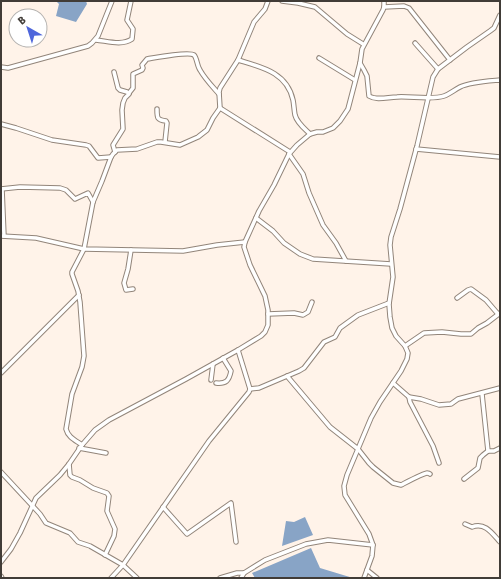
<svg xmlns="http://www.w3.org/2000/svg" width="501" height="579" viewBox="0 0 501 579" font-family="'Fira Sans Condensed',sans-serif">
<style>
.water{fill:#88a4c6}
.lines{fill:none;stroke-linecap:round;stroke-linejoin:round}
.street-casing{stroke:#92857a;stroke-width:5.5}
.street{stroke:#fff;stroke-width:3.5}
</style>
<rect width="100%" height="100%" fill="#fff3e9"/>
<g class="water">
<path d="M56,1H86L87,4L76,22L56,16L59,4Z"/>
<path d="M305,517L313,535L282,546L286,521L294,522Z"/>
<path d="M311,548L320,568L353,578H255L252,573Z"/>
</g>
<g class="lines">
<defs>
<g id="street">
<path d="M282,1L298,3L315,7L347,34L363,44"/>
<path d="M384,7L404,6L409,8L450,60"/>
<path d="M96,40C107,41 122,46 132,39L133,29L127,20L131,1"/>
<path d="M415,43L438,69"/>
<path d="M319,58L355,80"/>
<path d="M238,60C261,67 287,72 293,100C294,105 294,110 295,115C297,123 305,129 310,134"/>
<path d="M360,63L364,70L367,76L369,96C377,101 388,97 397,97C409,96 433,100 444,96C450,94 454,90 460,87C470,82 489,81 500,80"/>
<path d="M1,67L8,68L88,46L92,43L98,36L112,1"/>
<path d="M114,72L118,88L120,90L127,92L129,94L125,98L123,103L122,110L123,129L113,145L115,152"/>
<path d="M129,93L133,88V74L142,70L143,68L142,65L147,59C154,58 189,51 194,55C197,58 197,66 200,70C205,79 212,86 219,94"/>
<path d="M220,108L290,152"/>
<path d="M157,109C157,118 157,120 166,121L167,123L165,142"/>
<path d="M1,124L16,128L52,140L86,145L89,146L98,158L111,157"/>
<path d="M416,149L500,157"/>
<path d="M289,154L303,174L309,193L323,225L336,243L346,261"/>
<path d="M1,189L20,187L60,188L66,190L75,199L88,193L93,202"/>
<path d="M2,189L4,236"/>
<path d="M256,218L273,231L284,243L300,254L313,259L391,264"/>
<path d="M1,236L36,238L84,249L183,251L217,245L245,242"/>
<path d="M131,250L128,269L124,283L126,290L133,289"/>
<path d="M457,298L468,290L471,289L486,300L498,314"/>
<path d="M268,314L294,313L303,315L308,312L312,302"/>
<path d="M405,346L424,333L442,332L461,334H471L478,328L487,323L500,313"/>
<path d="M1,373L79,295"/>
<path d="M287,376L330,427L358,449L369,463L373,467L393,483L401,485C405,483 424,473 427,473C428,473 429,473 430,474"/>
<path d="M211,380L213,364"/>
<path d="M216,383C226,384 229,381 231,371L223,358"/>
<path d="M393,383L409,397L421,399L439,405L451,404L458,399L500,388"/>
<path d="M250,389L259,388L299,371L304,368L324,342L335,337L340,328L358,315L389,303"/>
<path d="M482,394L488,451"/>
<path d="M409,397L410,402L433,446L439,463"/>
<path d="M82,445C75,440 68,437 66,429L72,394L82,367L84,356L80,302L78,291L72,274V272L84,249L93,202L102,181L111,157L113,154L117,150L137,149L157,142H161L180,145L198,137L207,130L213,118L220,108L219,92L220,88L238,60L254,22L265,9L268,1"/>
<path d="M79,448L106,453"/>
<path d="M69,464L70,475L72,477L80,480L93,488L107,493L109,496L107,511L115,529L114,536L105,555"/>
<path d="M1,472L40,514L46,523L70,533L78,542L90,546L123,565L137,578"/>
<path d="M464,479L478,468L480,458L483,455L488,451H494L500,448"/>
<path d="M163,507L187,534L231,503L236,542"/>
<path d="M465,524L472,527C485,522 492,533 500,542"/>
<path d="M1,562L11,549L20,533L36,498L60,475L69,464L82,445L95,430L109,420L186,379L238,350L261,336L265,332L268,325V310L265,296L250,265L244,247L245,242L259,211L274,185L289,154L297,145L310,134L317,132H323L333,128L340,121L348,109L360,63L362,49L383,10L384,7V1"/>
<path d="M367,570L377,578"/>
<path d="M1,576L2,578"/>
<path d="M111,578L123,565L209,441L249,392L250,389L238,350"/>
<path d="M220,578L237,573H244"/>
<path d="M241,578L244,573L265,560L306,544L328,540L373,545"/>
<path d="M364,578L372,556L373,545L369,534L345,495L344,486L347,475L371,418L380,402L401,371L407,359L408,353L405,346L396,336L392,328L390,317L389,304L393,277L390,245L391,237L400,209L417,146L433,77L438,69L467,47L490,31L494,28L500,15"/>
</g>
</defs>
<use href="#street" class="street-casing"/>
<use href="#street" class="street"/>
</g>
<rect width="501" height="579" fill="none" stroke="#413c37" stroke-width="4"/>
<g transform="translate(28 28) rotate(321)"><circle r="19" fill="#ffffff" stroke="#b3b1af"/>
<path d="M0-3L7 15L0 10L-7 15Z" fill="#4e66db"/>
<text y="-6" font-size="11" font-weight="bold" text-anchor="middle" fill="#413c37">B</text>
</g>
</svg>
